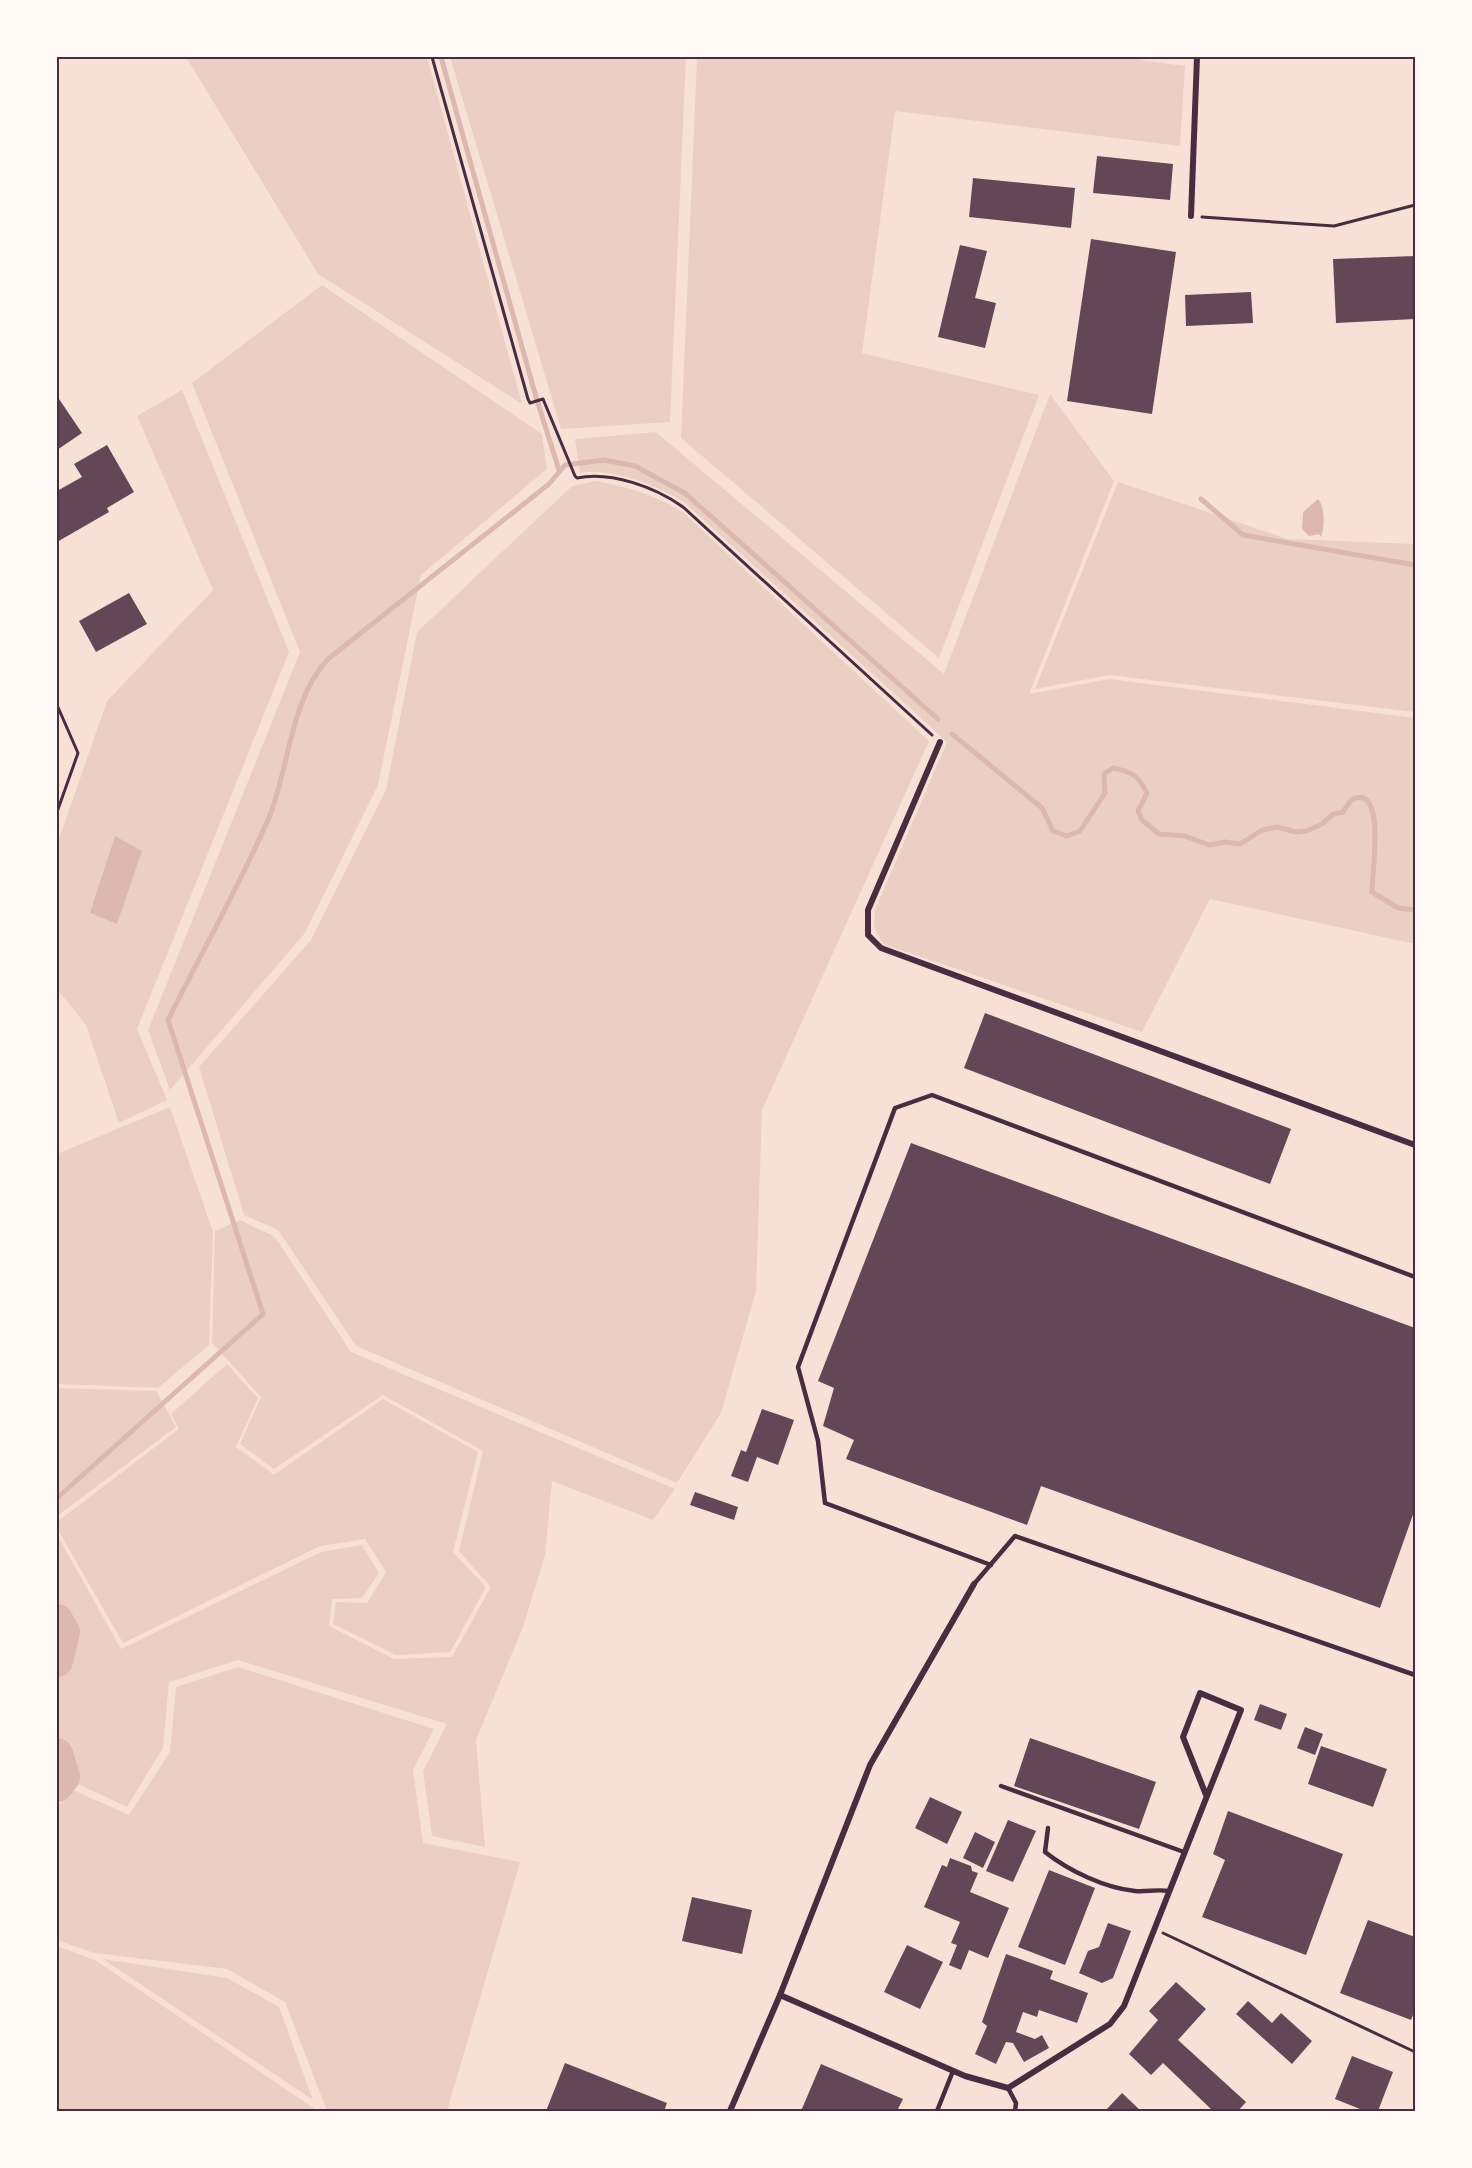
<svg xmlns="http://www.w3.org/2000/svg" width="1472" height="2168" viewBox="0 0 1472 2168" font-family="'PT Sans Narrow',sans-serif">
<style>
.green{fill:#ebcfc5}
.water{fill:#dcb8b0}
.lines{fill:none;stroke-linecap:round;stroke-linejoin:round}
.stream{stroke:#dcb8b0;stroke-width:5}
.river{stroke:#dcb8b0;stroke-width:32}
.building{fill:#644757}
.path{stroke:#4a2c40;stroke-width:3}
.service{stroke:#4a2c40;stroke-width:4.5}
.minor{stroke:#4a2c40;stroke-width:6}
.neatline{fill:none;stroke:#4a2c40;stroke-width:2}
</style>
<rect width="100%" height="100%" fill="#f7e1d7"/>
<g class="green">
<path d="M186,57H427L522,404L318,274Z"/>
<path d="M450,57H686L670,422L561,429Z"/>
<path d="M697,57H1119L1185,66L1180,146L895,111L862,353L1039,395L939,658L681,438Z"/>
<path d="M322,285L542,434L547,469L421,575L378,785L305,933L170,1090L148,1030L300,652L192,383Z"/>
<path d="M182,390L289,652L137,1029L167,1100L119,1123L86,1025L57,989V845L107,701L213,590L137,416Z"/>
<path d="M1050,394L1114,481L1029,694L1109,679L1415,718V944L1210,899L1142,1032L883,944L874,928L875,910L947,742L685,503C657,485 613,468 580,473L575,439L656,432L944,674Z"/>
<path d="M596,481C628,487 658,495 685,514L929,741L762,1110L756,1291L721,1413L677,1483L356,1346L278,1230L244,1215L199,1067L311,940L386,790L417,632L572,486Z"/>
<path d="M1118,482L1288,539L1415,544V712L1110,675L1035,689Z"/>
<path d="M170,1107L213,1232L209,1345L158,1388L57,1384V1154Z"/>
<path d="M240,1220L275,1237L351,1352L675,1489L653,1520L552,1481L545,1555L523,1627L476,1740L485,1847L432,1836L423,1771L447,1724L238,1660L169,1682L163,1748L127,1807L57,1774V1535L121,1649L321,1552L362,1545L379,1573L362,1598L332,1599L329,1626L394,1659L452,1657L491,1587L459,1551L483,1451L383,1395L274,1469L240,1444L261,1397L212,1343L215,1231Z"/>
<path d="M227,1364L258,1398L236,1447L274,1475L383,1399L478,1452L453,1552L486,1587L450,1652L396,1655L333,1624L336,1602L367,1603L386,1572L365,1539L320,1546L123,1643L57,1528V1522L179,1429L171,1414Z"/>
<path d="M57,1388L156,1391L176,1427L57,1516Z"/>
<path d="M238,1667L434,1729L413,1770L423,1843L520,1862L447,2111H327L285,2002L227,1969L94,1953L57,1940V1808L71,1789L129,1815L170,1752L176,1687Z"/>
<path d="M57,1946L95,1960L318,2111H57Z"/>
<path d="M103,1959L227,1978L279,2007L313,2100Z"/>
</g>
<g class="water">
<path d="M1318,499C1325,506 1325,528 1321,537L1319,534L1309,536L1302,529L1303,512Z"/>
<path d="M115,836L142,851L117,924L90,913Z"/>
</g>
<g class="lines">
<g class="stream">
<path d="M441,57L536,397L559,470"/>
<path d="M1201,499L1243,535L1415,565"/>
<path d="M952,734L1042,808L1053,831L1067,836L1080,831L1105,793L1104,774L1113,768C1132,772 1138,775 1147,793L1138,811L1142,820L1159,834L1185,836L1209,845L1225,842L1240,844L1262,830L1277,827L1296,832L1307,831L1322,824L1333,814L1343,812L1351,800C1388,780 1371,879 1372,892L1398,908L1415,910"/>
<path d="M57,1498L263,1314L168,1020C201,954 238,888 268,820C290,768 289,701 328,659L549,484L565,465L604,460L635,466L686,494L938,719"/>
</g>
<g class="river">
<path d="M57,1620L64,1632L57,1661"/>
<path d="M57,1754L64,1777L57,1786"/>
</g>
</g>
<g class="building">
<path d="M1097,156L1173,164L1170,200L1093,193Z"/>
<path d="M973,178L1075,188L1071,228L969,217Z"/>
<path d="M1091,239L1176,252L1152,414L1067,401Z"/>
<path d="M960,245L987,251L975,298L996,303L985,348L938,337Z"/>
<path d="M1415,256V319L1336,323L1333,259Z"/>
<path d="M1251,292L1253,323L1186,326L1185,295Z"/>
<path d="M59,399L82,433L57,450V400Z"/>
<path d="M107,445L134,492L107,508L109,512L57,542V491L82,477L74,464Z"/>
<path d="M129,593L147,624L96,652L79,621Z"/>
<path d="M985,1013L1291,1129L1270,1184L964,1068Z"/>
<path d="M911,1143L1415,1328V1509L1380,1608L1041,1486L1027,1525L846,1459L854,1440L823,1426L834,1388L818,1381Z"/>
<path d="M762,1409L794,1420L778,1465L757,1457L748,1482L731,1476L741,1450L746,1452Z"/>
<path d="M695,1492L738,1507L734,1520L690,1505Z"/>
<path d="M1260,1704L1287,1714L1281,1730L1254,1720Z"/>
<path d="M1305,1727L1323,1734L1315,1755L1297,1748Z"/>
<path d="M1030,1738L1156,1782L1139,1829L1014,1786Z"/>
<path d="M1321,1746L1387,1769L1373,1807L1308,1784Z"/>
<path d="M930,1797L962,1812L947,1844L915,1828Z"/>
<path d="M1228,1811L1343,1854L1306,1955L1202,1917L1225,1860L1213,1854Z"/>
<path d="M1008,1820L1036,1831L1013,1882L986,1871Z"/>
<path d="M975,1832L995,1842L983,1868L963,1858Z"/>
<path d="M950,1858L971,1866L972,1871L978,1873L970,1892L1009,1908L988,1958L969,1950L961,1970L949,1965L957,1945L951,1943L960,1922L924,1907L942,1865L947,1867Z"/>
<path d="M1049,1870L1095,1888L1065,1965L1018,1947Z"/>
<path d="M692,1897L752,1910L742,1954L682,1941Z"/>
<path d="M1368,1920L1415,1937V2010L1411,2020L1340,1993Z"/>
<path d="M1108,1923L1131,1931L1113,1978L1102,1983L1079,1973L1088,1951L1099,1947Z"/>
<path d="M907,1945L943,1962L920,2009L884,1992Z"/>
<path d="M1006,1954L1053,1971L1050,1979L1088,1993L1077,2023L1039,2010L1037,2017L1023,2012L1016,2032L1035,2039L1042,2035L1049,2048L1024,2062L1013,2043L1006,2042L996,2064L975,2054L987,2026L982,2022Z"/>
<path d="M1176,1982L1206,2009L1178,2040L1246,2102L1238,2111H1213L1163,2063L1151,2075L1129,2054L1158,2020L1149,2011Z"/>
<path d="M1248,2001L1272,2023L1281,2013L1312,2041L1292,2064L1236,2014Z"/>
<path d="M1352,2056L1393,2072L1378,2111H1365L1335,2099Z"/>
<path d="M565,2063L667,2103L664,2111H546Z"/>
<path d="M821,2064L903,2099L897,2111H801Z"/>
<path d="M1122,2093L1141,2111H1105Z"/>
</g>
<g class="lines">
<g class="path">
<path d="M432,57L528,399L530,403L543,399L575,476L577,478C611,471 655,487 683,507L932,735"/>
<path d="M1202,217L1334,226L1415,205"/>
<path d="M57,705L78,753L57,812"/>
<path d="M1163,1933L1415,2052"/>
</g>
<g class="service">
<path d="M991,1565L825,1503L818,1441L798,1367L895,1108L932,1095L1415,1277"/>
<path d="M974,1584L1015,1536L1415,1675"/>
<path d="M1001,1786L1184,1852"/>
<path d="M1048,1828L1045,1852C1069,1871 1105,1888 1135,1891C1147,1892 1157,1889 1168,1891"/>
<path d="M1008,2088L1016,2103L1015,2111"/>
<path d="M937,2111L953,2071"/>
</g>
<g class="minor">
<path d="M1191,216L1197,57"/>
<path d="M940,742L868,910V935L881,948L1415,1145"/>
<path d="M780,1995L965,2076L1008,2088L1110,2024L1124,2006L1241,1710L1200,1693L1183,1737L1206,1795"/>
<path d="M730,2111L780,1995L870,1765L974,1584"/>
</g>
</g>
<rect width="1472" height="2168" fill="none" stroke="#fffaf5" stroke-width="117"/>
<rect x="58" y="58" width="1356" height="2052" class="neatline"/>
</svg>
